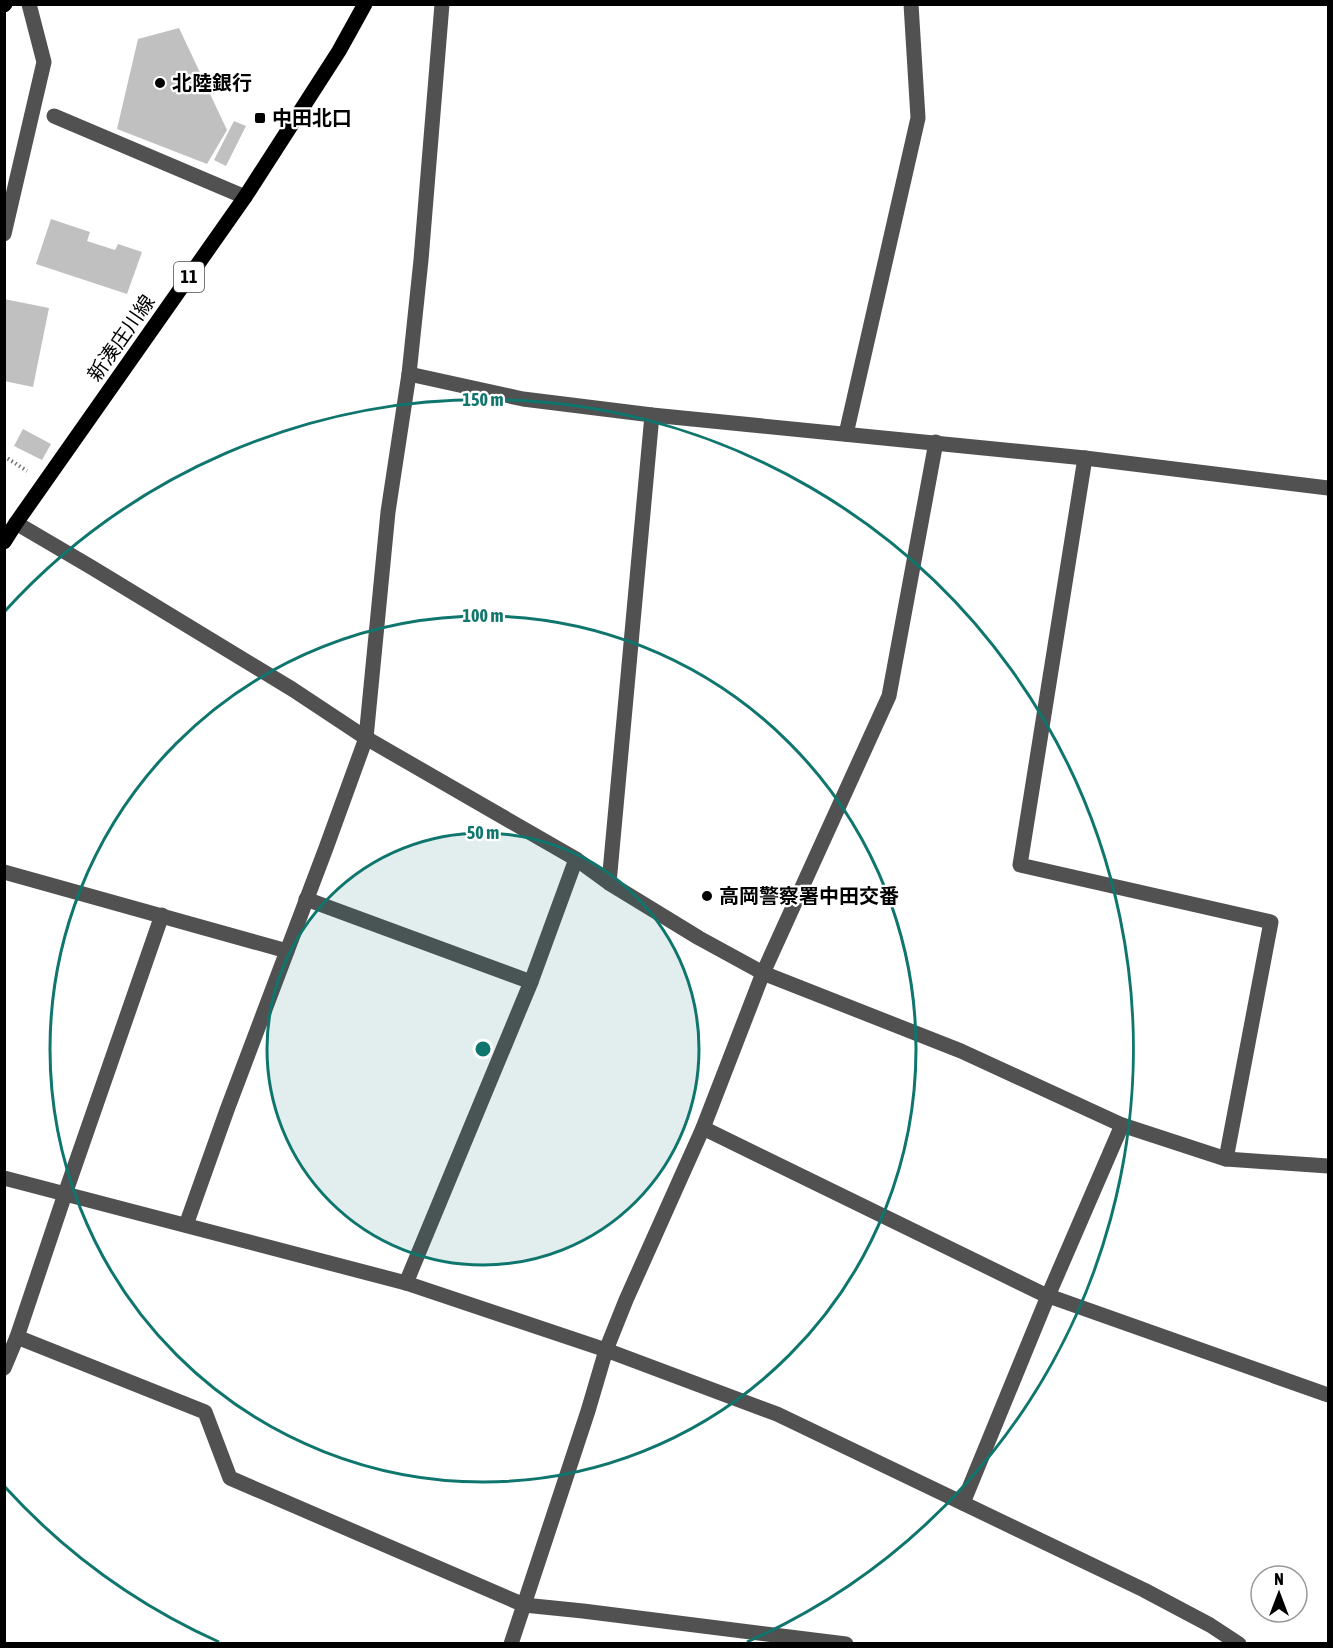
<svg xmlns="http://www.w3.org/2000/svg" width="1333" height="1648" viewBox="0 0 1333 1648" font-family="'Asap Condensed','Noto Sans JP',sans-serif">
<style>
.building{fill:#c0c0c0}
.lines{fill:none;stroke-linecap:round;stroke-linejoin:round}
.path{stroke:#737373;stroke-width:4;stroke-dasharray:1.5 3;stroke-linecap:butt}
.minor{stroke:#515151;stroke-width:15}
.major{stroke:#000;stroke-width:15}
.ring{fill:none;stroke:#0f766e;stroke-width:3}
.poi-dot{fill:#000;stroke:#fff;stroke-width:2}
.labels{text-anchor:middle;stroke-width:4.5;stroke-linejoin:round;paint-order:stroke}
.shield{fill:#fff;stroke:#4c4c4c;stroke-width:1.5}
.shield-label{font-size:18px;font-weight:bold;fill:#000}
.poi-label{font-size:20px;font-weight:bold;fill:#000;stroke:#fff;text-anchor:start}
.street-label{font-size:20px;fill:#000;stroke:#fff}
.centre{fill:#0f766e;stroke:#fff;stroke-width:3}
.ring-label{font-size:18px;text-anchor:middle;font-weight:bold;fill:#0f766e;stroke:#fff;stroke-width:4.5;stroke-linejoin:round;paint-order:stroke}
</style>
<rect width="100%" height="100%" fill="#fff"/>
<g class="building">
<path d="M179,28L227,130L207,164L117,129L138,39Z"/>
<path d="M234,121L246,126L226,166L214,160Z"/>
<path d="M51,219L90,232L87,241L115,250L118,244L142,252L127,294L36,264Z"/>
<path d="M4,299L49,308L33,387L4,381Z"/>
<path d="M23,429L51,444L42,460L14,446Z"/>
</g>
<g class="lines">
<path class="path" d="M4,456L27,471"/>
<g class="minor">
<path d="M54,116L245,197"/>
<path d="M4,234L44,62L29,4"/>
<path d="M409,374L523,399L652,415L1085,458L1328,488"/>
<path d="M846,434L918,118L911,4"/>
<path d="M1085,458L1020,865L1271,922L1226,1159"/>
<path d="M16,523L91,567L292,689L366,738L576,859L609,883L699,938L763,973L961,1051L1122,1125L1226,1159L1328,1166"/>
<path d="M4,872L287,951"/>
<path d="M609,883L652,415"/>
<path d="M306,899L531,982"/>
<path d="M703,1128L1043,1294L1328,1395"/>
<path d="M4,1178L406,1283L606,1350L777,1414L1144,1590L1210,1625L1239,1644"/>
<path d="M186,1225L227,1110L326,848L366,738L388,512L409,374L421,260L442,4"/>
<path d="M406,1283L531,982L576,859"/>
<path d="M17,1337L205,1412L230,1478L524,1605L583,1611L846,1644"/>
<path d="M4,1368L17,1337L65,1194L162,915"/>
<path d="M963,1503L1048,1296L1122,1125"/>
<path d="M511,1644L588,1411L606,1350L626,1300L703,1128L763,973L889,696L936,442"/>
</g>
<g class="major">
<path d="M4,5L5,4"/>
<path d="M4,542L16,523L245,197L339,51L365,4"/>
</g>
</g>
<circle cx="483" cy="1049" r="216" fill="#0f766e" fill-opacity=".12"/>
<g class="ring">
<circle cx="483" cy="1049" r="216"/>
<circle cx="483" cy="1049" r="433"/>
<path d="M219 1642A649 649 0 0 1 5 1487M5 611A649 649 0 1 1 747 1642"/>
</g>
<g class="poi-dot">
<circle cx="160" cy="83" r="6"/>
<rect x="254" y="112" width="12" height="12" rx="3"/>
<circle cx="707" cy="896" r="6"/>
</g>
<g class="labels">
<rect class="shield" x="174" y="262" width="30" height="30" rx="4.5"/>
<g class="shield-label">
<text x="189" y="283">11</text>
</g>
<g class="poi-label">
<text x="172" y="90">北陸銀行</text>
<text x="272" y="125">中田北口</text>
<text x="719" y="903">高岡警察署中田交番</text>
</g>
<g class="street-label">
<text transform="translate(121 338) rotate(-55)" y="7">新湊庄川線</text>
</g>
</g>
<circle cx="483" cy="1049" r="9" class="centre"/>
<g class="ring-label">
<text x="483" y="406">150 m</text>
<text x="483" y="622">100 m</text>
<text x="483" y="839">50 m</text>
</g>
<rect width="1333" height="1648" fill="none" stroke="#000000" stroke-width="12"/>
<g transform="translate(1279 1594)"><circle r="28" fill="#ffffff" stroke="#999999" stroke-width="1.5"/>
<path d="M0-4.5L10 22L0 15L-10 22Z" fill="#000000"/>
<text y="-9" font-size="16" font-weight="bold" text-anchor="middle" fill="#000000">N</text>
</g>
</svg>
